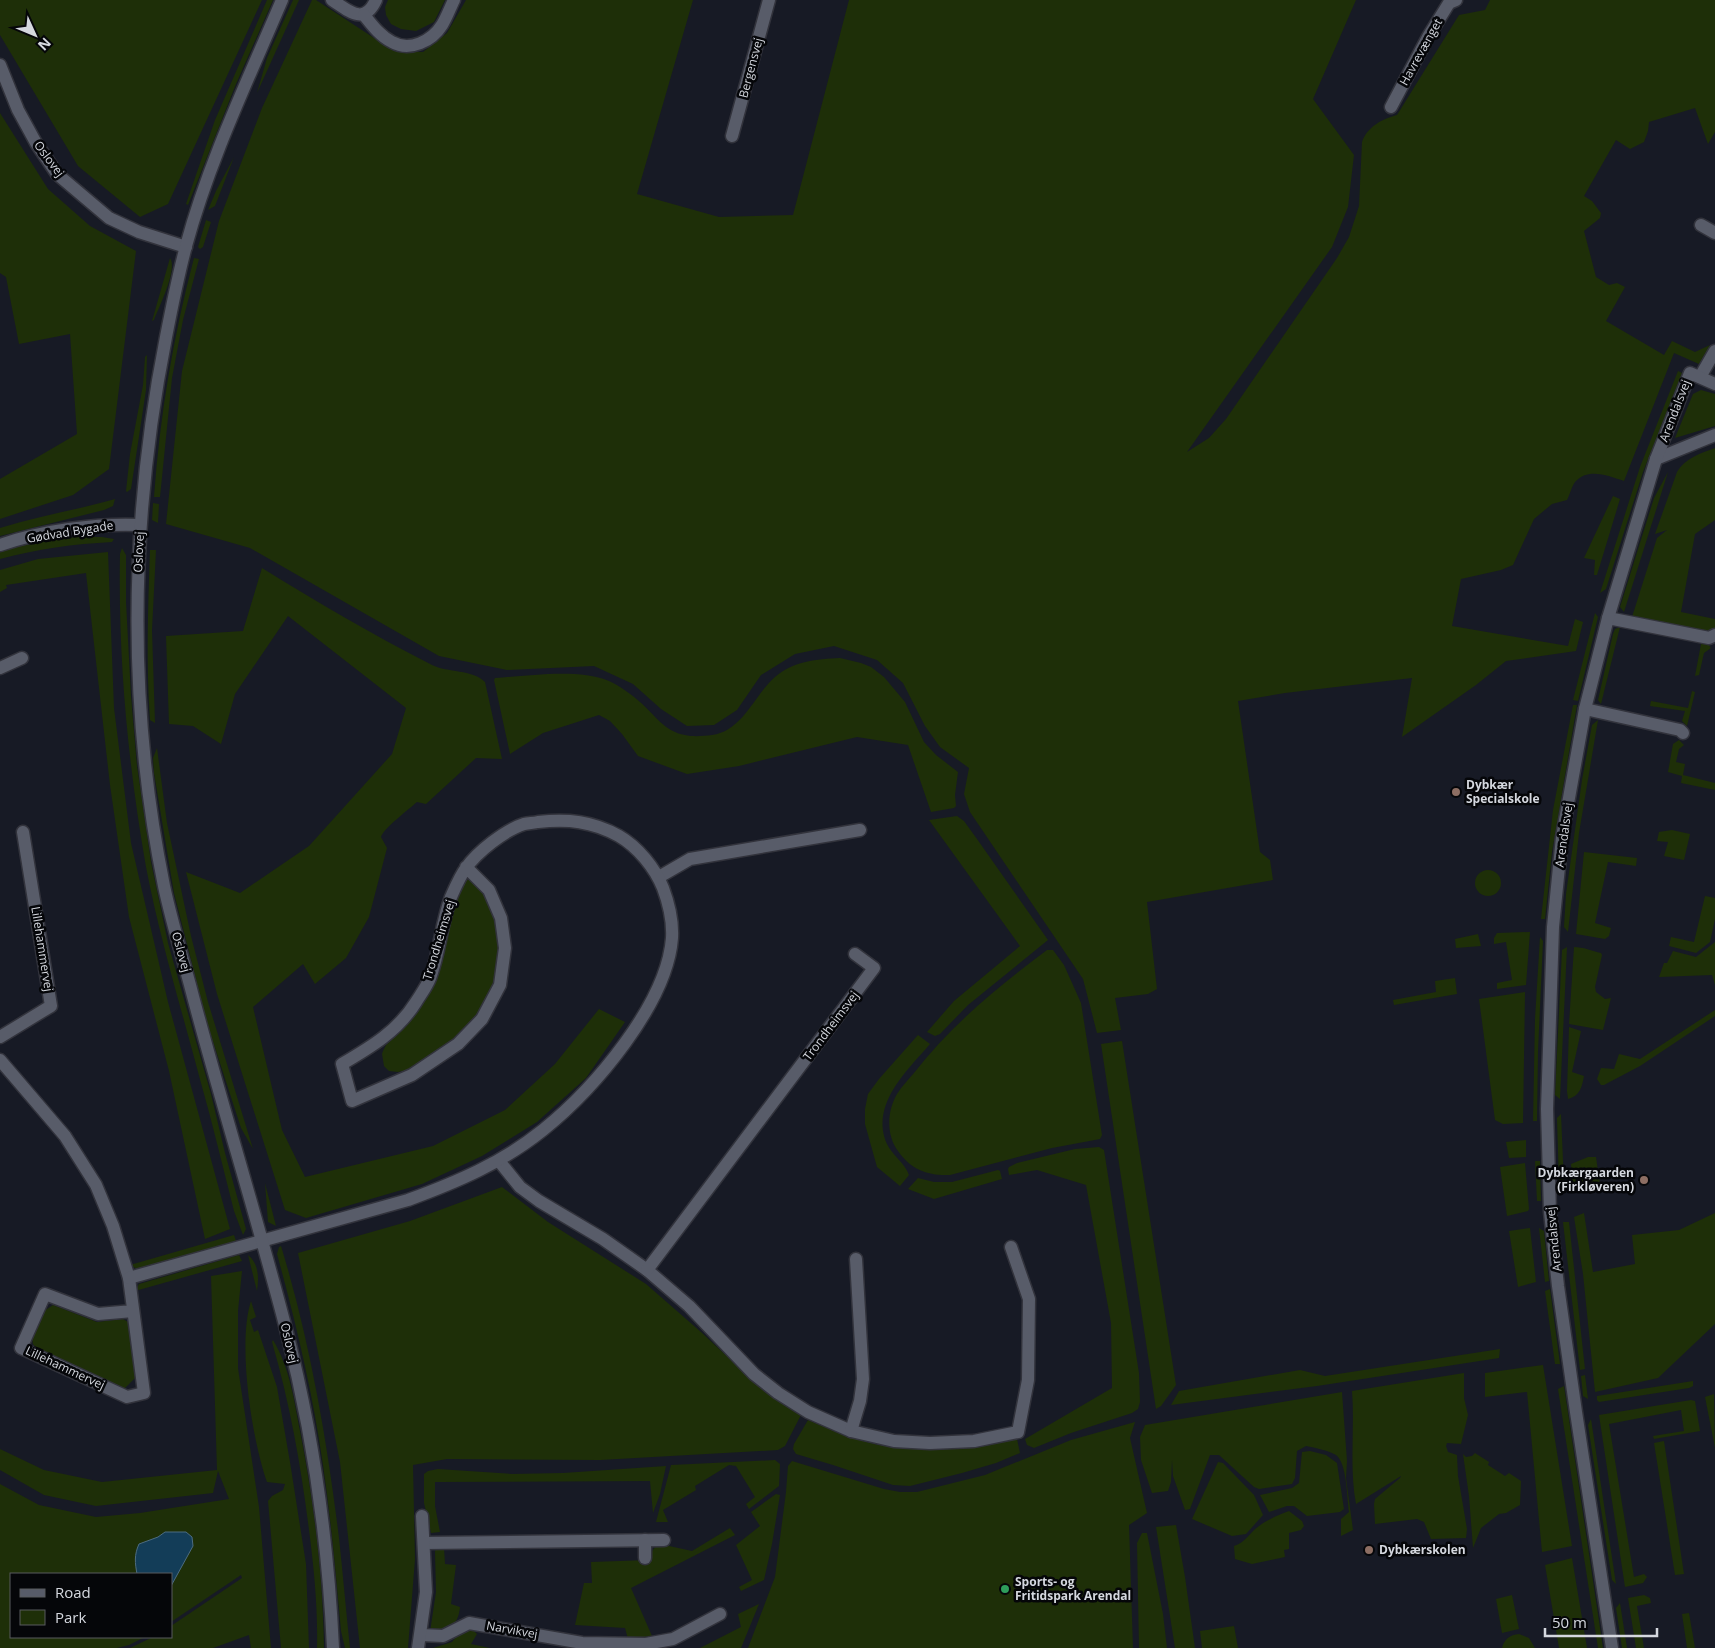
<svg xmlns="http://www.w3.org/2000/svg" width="1715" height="1648" viewBox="0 0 1715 1648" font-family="'Open Sans',sans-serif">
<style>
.green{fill:#1e2f08}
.water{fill:#133d58;stroke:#4d6c80}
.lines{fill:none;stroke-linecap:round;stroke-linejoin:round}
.minor-casing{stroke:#32333c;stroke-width:15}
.tertiary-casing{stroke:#32333c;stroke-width:15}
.minor{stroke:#585c69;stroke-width:12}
.tertiary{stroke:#585c69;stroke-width:12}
.education-dot{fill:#8d6e63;stroke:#050609;stroke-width:2}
.leisure-dot{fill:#2e9e5b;stroke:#050609;stroke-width:2}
.labels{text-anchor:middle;stroke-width:5;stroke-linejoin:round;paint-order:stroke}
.street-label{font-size:12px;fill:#d5d8df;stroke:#050609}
.poi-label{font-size:12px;font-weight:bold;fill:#d5d8df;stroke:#050609;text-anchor:start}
</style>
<rect width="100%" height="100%" fill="#171a25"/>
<g class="green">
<path d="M0,0H262L168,204L140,217L78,166L0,35Z"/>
<path d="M267,0H273L236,84L188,205L186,204L188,198L215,120Z"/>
<path d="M293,0H299L257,93L267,58Z"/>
<path d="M312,0H316L394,51L423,52L447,33L466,0H693L637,194L719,217L793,215L849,0H1356L1313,99L1354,155L1348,207L1332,247L1187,452L1209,438L1226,419L1337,258L1349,237L1359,206L1362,142C1367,127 1382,119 1397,115L1459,15L1485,10L1490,0H1715V132L1708,144L1695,108L1649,122L1648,131L1644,142L1630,149L1616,140L1584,196L1592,201L1601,213L1600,218L1584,231L1596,277L1609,285L1617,283L1625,287L1606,321L1664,355L1672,341L1695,352L1710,345L1699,364L1674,353L1624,481C1609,476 1588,467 1575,482C1572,486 1570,494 1567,500L1552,504L1534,519L1513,565L1501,570L1461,579L1452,626L1568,646L1575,619L1583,622L1576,651L1506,661L1476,685L1402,737L1412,678L1285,693L1238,701L1260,852L1270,860L1273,880L1147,902L1157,989L1148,994L1115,998L1121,1030L1097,1033L1083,979L970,812L964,794L969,768L940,747L925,726L903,683L877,660L834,646L795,654L761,675L737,710L714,725L687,726L661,709L633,684L594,666L507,670L439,656L250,548L166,524L182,371L219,221L262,108Z"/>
<path d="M388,0H445L434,22L416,31L401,29L391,24L386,15L385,7Z"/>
<path d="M0,113L48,189L90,226L136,251L109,469L73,495L0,519V479L77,434L70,334L19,344L6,277L0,273Z"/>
<path d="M234,157L215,206L208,210L216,191Z"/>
<path d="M206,220L211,222L203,247L200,249L198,247Z"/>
<path d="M170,258C178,269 159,307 154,320L152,321Z"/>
<path d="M194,258L199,259L183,320L172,378L160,497H154C160,414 173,338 194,258Z"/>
<path d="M147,355L146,390L131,489L127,492L126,491L130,454L143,385L145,357Z"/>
<path d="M1678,371L1682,373L1643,472L1606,589L1600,593L1640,467Z"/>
<path d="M1701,390L1715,394V426L1675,438L1693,394Z"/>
<path d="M1715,448V520L1695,534L1681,612L1715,619V628L1710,631L1632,617L1657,538L1667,530L1655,534L1677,472C1684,459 1701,453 1715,448Z"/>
<path d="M1668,472L1624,612L1620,607L1654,498Z"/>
<path d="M1613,496L1620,499L1597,575H1594L1595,560L1584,558Z"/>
<path d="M115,499L113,506L104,510L0,536V528C38,516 77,510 115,499Z"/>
<path d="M153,503L159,504L158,523L152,520Z"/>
<path d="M74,537H102L114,539L112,542C74,544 37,549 0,559V551L40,542Z"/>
<path d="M122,548L126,555V602L131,696L137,766L151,862L168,943L211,1094L225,1153L246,1229L243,1235L234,1211C223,1168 213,1125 201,1083C182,1011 160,940 146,867C128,764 118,659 120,554Z"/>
<path d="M150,550H156L152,630L155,723L150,720C146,663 148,607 150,550Z"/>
<path d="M108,552L114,708L131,843L168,1002L230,1229L205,1239L169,1071L129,917L110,785L86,573L6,585L7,588L0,592V570L38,559Z"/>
<path d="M262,568C317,602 373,635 432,665C448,673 472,669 485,682L502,759L476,758L426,804L417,802C408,810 384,828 381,837L387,848L369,917L346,958L315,984L303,964L253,1007L282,1130L305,1177L433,1146L505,1110L555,1064L599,1009L625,1022L586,1078L537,1122L482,1156L422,1184L306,1218L285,1210L217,994L186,872L240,893L309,846L392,754L406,708L288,616L235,694L221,744L193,726L169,724L166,636L243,631Z"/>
<path d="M1595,613L1598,617L1578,701L1573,700Z"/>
<path d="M1620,627L1601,704L1598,700L1613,634L1615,629Z"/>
<path d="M1701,644H1708L1711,648L1704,653L1699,675L1695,676Z"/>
<path d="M840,658L861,663L871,667L884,677L905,702L924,742L936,755L958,772L955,795L956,806L954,808L931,812L908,745L857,737L739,766L687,774L638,756L622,734L610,721L599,715L543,733L510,754L494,680L495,678C528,676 578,668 609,681C620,686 631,694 640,702C654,714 665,732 685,735C693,737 704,736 712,735C743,731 754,695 775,677C793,661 817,659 840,658Z"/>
<path d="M1692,691L1695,692L1687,726L1682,721L1685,711L1650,706L1651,701L1688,708Z"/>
<path d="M1573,705H1577L1552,852L1545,919H1541L1553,810Z"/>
<path d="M1598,720L1579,833L1568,932L1564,927L1566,894L1582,780L1592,725Z"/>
<path d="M1679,740L1684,745L1679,749L1676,762L1685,764L1683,775L1715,783V790L1681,783L1682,776L1668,772L1673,744Z"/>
<path d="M157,748L167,823L191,936L208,1002L253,1149L241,1128L208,1026L174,893L154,773L153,758Z"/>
<path d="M957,816L964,821L977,839L1048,940L968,1005L940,1034L935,1036L927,1032L954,1001L1020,946L929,820Z"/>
<path d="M1672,830L1690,834L1684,860L1664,856L1668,842L1657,841L1659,832Z"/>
<path d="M1584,852L1637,858L1636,866L1608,862L1595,923L1611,928L1609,936L1605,939L1576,934Z"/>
<circle cx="1488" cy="883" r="13"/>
<path d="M467,880H472L485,895L496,923L500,948L495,983L489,1001L463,1032L434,1055L408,1070L398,1072L389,1071L384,1066L382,1054L383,1051L386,1045L398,1034L416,1013L446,941L460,889Z"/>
<path d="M1705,896L1715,898V919L1710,942L1696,953L1669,946L1671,937L1694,942Z"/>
<path d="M1530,932L1526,985L1497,989V983L1512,980L1506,942L1494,944V938L1497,933Z"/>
<path d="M1478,934L1481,946L1456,948L1455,939Z"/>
<path d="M1540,937L1543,941L1538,1051L1537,1121H1533L1535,1019Z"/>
<path d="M1715,942V985L1712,975L1659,977L1664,963H1667L1673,951L1696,957Z"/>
<path d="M1567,947L1560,1099L1555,1095L1562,950Z"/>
<path d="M1574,947C1583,947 1592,951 1601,953L1602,955L1595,987L1596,992L1605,999L1611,998L1603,1030L1569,1024Z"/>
<path d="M1047,950H1053L1064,965L1081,1003L1102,1135L1100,1139L1052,1148L950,1175C929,1176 911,1170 898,1151C886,1135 887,1111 897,1094C902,1086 908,1080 914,1073C951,1025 999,986 1047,950Z"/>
<path d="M1455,978L1457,994L1394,1005L1393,1000L1436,992L1435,981Z"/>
<path d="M1525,992L1523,1123L1503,1124L1495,1120L1479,999Z"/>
<path d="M1715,1010V1016L1640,1066L1604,1085H1601L1597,1079L1601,1068L1614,1069L1619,1054L1640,1059Z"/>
<path d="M1569,1027L1581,1031L1572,1072L1584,1076C1582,1087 1580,1096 1568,1099L1567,1091Z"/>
<path d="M918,1035L930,1044C907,1071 870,1104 887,1144C892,1155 905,1163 909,1175L900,1186L877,1167L865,1124V1109L868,1094L879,1079Z"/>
<path d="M1122,1041L1176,1385L1161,1406L1156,1409L1101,1044Z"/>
<path d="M1561,1114L1564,1184H1559L1557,1118Z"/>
<path d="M1526,1140V1157L1509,1158L1506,1142Z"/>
<path d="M1099,1147L1104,1150L1139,1373L1140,1402L1138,1409L1132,1413L1071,1433L1034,1448L1027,1445L1025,1439L1112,1388L1111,1323L1086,1185L1037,1170L1009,1175L1008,1169L1009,1167L1017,1163L1075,1149Z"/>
<path d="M1588,1157H1596L1598,1171L1591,1172L1584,1167L1578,1175L1585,1181L1586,1191L1573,1193L1571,1164Z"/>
<path d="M1535,1161H1540L1541,1201H1537Z"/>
<path d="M1525,1163L1529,1209L1528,1211L1507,1216L1500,1167Z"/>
<path d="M998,1170L1000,1171L1002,1179L934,1199L908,1189L918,1178L934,1182H952Z"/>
<path d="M1599,1173L1600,1189L1589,1191L1587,1180L1592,1174Z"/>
<path d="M265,1183L276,1226L268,1222Z"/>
<path d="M502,1187L548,1222L646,1284L701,1332L765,1392L801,1415L785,1446L778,1450L600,1460L447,1459L413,1465L415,1559L408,1648H360L340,1462L298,1253L410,1221Z"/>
<path d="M1584,1213L1593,1272L1635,1264L1632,1235L1679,1230L1715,1213V1324L1658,1378L1595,1392L1583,1274L1574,1217Z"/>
<path d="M1563,1222H1569L1585,1369L1580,1370Z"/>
<path d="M1530,1228L1536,1282L1518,1287L1509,1231Z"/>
<path d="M1539,1228L1544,1231L1549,1281L1545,1282Z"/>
<path d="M234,1235L236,1241L137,1269L130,1265Z"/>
<path d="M281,1246C310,1341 327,1440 339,1538C343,1575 346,1611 350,1648H345L341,1631C336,1575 331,1520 323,1465C313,1394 296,1323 277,1254L279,1247Z"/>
<path d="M239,1255L242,1261L135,1291L139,1284Z"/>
<path d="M248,1255C259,1264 259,1278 257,1291Z"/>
<path d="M242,1271L238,1311V1368L259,1507L271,1648H251L249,1635L213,1648H130L153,1637H171V1626L242,1578L241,1575L171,1622V1574H11V1637H145L129,1645L117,1648H0V1484L39,1505L96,1517L140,1513L229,1499L218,1471L213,1493L96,1506L44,1495L0,1470V1449L44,1470L102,1482L217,1470L211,1276Z"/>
<path d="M1550,1289L1560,1364H1555L1545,1291Z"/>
<path d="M251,1301L256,1317L250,1320L254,1332L258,1330L277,1387L290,1462L306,1564L309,1648H281L268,1501L272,1496L283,1490L285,1484L267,1482C252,1440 237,1344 251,1301Z"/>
<path d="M53,1305L97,1322L123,1319L128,1322L135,1378L124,1389L37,1349L33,1344L32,1338L44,1311Z"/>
<path d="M273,1340C290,1368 294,1400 300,1431C314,1502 323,1576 324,1648H317C318,1608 314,1569 309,1530C301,1466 290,1404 272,1342Z"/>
<path d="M1500,1349L1499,1358L1317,1386L1171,1405L1179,1391L1300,1370L1325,1376Z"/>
<path d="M1543,1365L1572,1546L1542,1552L1527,1392L1485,1397V1373Z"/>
<path d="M1464,1373V1398L1468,1415L1461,1444L1447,1443L1446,1446L1448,1452L1457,1455L1458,1476L1467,1529L1466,1538L1431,1539L1424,1522L1417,1519L1375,1524L1374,1504L1375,1499L1400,1478L1401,1476L1356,1504C1349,1467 1355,1428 1352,1391Z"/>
<path d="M1585,1375L1588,1399L1583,1396L1581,1376Z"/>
<path d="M1693,1381V1386L1689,1388L1599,1402L1597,1400V1396Z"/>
<path d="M1564,1386L1603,1648H1598L1558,1389Z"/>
<path d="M1342,1392L1347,1461L1346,1478L1353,1530L1341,1536V1519L1349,1512C1347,1498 1347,1463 1336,1455C1327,1450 1316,1448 1306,1446L1297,1451L1295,1478L1292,1484L1259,1489L1254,1487L1219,1455H1210L1190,1509L1185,1510L1173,1476L1172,1460L1171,1482L1168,1491L1152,1493L1141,1460L1140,1437L1145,1425Z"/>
<path d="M1714,1394L1715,1448L1705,1397Z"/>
<path d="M1691,1400L1695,1401L1700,1431L1654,1439L1653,1436L1684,1431L1681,1410L1609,1424L1634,1577L1644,1574L1647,1577L1643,1583L1625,1587L1599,1415Z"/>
<path d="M1591,1419L1616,1584L1612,1580L1588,1425Z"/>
<path d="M808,1420C831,1430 861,1443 886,1446C930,1453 973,1447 1017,1439L1020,1453L996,1463L962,1473L910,1486L893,1485L833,1465L796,1454L793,1449L794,1444Z"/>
<path d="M1135,1422L1130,1438L1147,1513L1129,1525L1133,1648H748L775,1577L786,1492L788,1466L792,1461L884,1489L900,1492H917L985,1475L1071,1440Z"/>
<path d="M1664,1441L1684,1574L1675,1575L1654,1443Z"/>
<path d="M1310,1451L1326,1455L1337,1463L1344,1509L1340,1512L1307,1516L1294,1506H1287L1269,1512L1260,1495L1292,1488L1299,1483L1302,1452Z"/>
<path d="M1475,1453L1489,1462L1488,1465L1505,1476L1509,1473L1521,1481L1520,1505L1506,1513L1499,1514L1481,1528L1473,1548L1469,1496L1463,1454L1466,1457L1472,1456Z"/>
<path d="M775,1460L780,1464L779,1486L749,1509L746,1504L755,1497L736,1466L729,1465L695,1486L696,1490L663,1510L668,1522H656L671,1465Z"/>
<path d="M1218,1462L1223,1463L1254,1495L1263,1515L1246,1534L1232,1536L1192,1519Z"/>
<path d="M666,1466L660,1494L653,1513L650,1481L435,1482V1506L440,1532L431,1533L424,1503V1474L428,1471L438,1469L512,1474L563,1473Z"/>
<path d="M776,1494L780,1495L772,1544L764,1580L741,1591L739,1587L752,1580L736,1545L760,1526L751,1512Z"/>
<path d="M1289,1511L1302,1521L1304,1526L1301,1530L1289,1533V1549L1284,1550L1285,1557L1252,1564L1235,1559L1234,1546C1245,1543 1250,1532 1259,1526C1268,1519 1279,1515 1289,1511Z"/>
<path d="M1176,1525L1185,1577L1195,1648H1175L1156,1527Z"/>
<path d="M730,1528L735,1535L631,1588L652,1636L628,1639L625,1628L575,1625L584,1583H592L591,1562L649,1560C651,1553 653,1547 660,1544L692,1551Z"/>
<path d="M1142,1533H1147L1163,1614L1167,1648H1139L1137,1543Z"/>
<path d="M437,1548H444L445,1564L456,1565L451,1604L460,1607C458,1627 448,1629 430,1632L436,1592L435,1551Z"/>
<path d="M1572,1558L1587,1648H1559L1545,1565Z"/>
<path d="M1512,1595L1519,1629L1502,1633L1496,1599Z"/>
<path d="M1644,1595L1650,1598L1651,1603L1637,1606L1644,1648H1636L1628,1598Z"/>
<path d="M1620,1603L1627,1648H1622L1616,1608Z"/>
<path d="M759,1604L741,1648H700L741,1627L738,1614Z"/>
<path d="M1689,1613L1695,1648H1687L1682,1614Z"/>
<path d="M1234,1626L1238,1648H1202L1200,1631Z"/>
<path d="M466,1629L474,1631L477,1634L471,1644L490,1648H433L452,1642L461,1631Z"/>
<path d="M1519,1634L1529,1638L1535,1648H1502C1504,1639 1510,1635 1519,1634Z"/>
</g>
<path class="water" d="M165,1532H186L192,1537L193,1546L171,1586V1574H137C135,1563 134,1555 139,1544L158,1537Z"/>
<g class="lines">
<defs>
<g id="minor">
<path d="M332,0C349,11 364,26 376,0"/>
<path d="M364,15C372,25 380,36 392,42C410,52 432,41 442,25C447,17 450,8 454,0"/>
<path d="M0,65L18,110L36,143L57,174L109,218L139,232L186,247"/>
<path d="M1391,107L1428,37L1449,3L1456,0"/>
<path d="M732,136L769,0"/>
<path d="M1701,225L1715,233"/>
<path d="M1700,377L1715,351"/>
<path d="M0,545C40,531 97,523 140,525"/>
<path d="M1608,618L1709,638L1715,635"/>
<path d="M0,668L22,658"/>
<path d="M1585,709L1680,730L1683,733"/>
<path d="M659,877L690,859L860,830"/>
<path d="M0,1037L51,1006L23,832"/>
<path d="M0,1060L65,1136L96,1185L113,1226L129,1278L144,1393L127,1397L21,1348L45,1294L98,1314L133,1311"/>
<path d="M499,1161L520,1187L539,1201L603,1239L647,1270L689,1306L754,1374L778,1393L808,1412L851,1431L894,1441L930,1443L974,1441L1018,1432L1028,1380L1029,1299L1011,1247"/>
<path d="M647,1270L874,968L855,954"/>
<path d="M129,1278L408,1200C457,1182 502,1163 543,1130C594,1089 667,1004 672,938C673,920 669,904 663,888C655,868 638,847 619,836C592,821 568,819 538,822C534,823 529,823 524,824C505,830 477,852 466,868C460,876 455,888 451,897C441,923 440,952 430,978C427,986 421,994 416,1002C398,1031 371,1047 342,1064L352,1101L412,1075L458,1044L482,1019L500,985L505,948L501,918L489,890L466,867"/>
<path d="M851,1431L860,1401L863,1379L856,1259"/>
<path d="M424,1543L664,1540"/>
<path d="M645,1558V1540"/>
<path d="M421,1635L443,1636L469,1623L582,1643L646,1644L673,1639L720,1614"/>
<path d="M418,1648L426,1592L422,1516"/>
</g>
<g id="tertiary">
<path d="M282,0C248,80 209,161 186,246C178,276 172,306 166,337C130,519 127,704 164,886C171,919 181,952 190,985C220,1100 256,1213 286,1329C313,1433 328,1541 333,1648"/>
<path d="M1656,459L1715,435"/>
<path d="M1612,1648L1576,1412L1558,1286L1550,1212L1547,1109L1553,927L1562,837L1585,709L1608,618L1656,459L1690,373L1715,384"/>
</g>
</defs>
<use href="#minor" class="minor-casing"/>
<use href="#tertiary" class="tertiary-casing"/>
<use href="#minor" class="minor"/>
<use href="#tertiary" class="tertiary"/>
</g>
<g class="education-dot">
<circle cx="1456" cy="792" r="5"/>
<circle cx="1644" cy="1180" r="5"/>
<circle cx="1369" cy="1550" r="5"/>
</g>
<circle class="leisure-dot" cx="1005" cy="1589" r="5"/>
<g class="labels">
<g class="street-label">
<text transform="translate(1421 52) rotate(-61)" y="4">Havrevænget</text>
<text transform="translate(751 68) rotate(-75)" y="4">Bergensvej</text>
<text transform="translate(49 159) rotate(53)" y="4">Oslovej</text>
<text transform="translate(1675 411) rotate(-69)" y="4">Arendalsvej</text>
<text transform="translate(70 532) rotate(-9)" y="4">Gødvad Bygade</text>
<text transform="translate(139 552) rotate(-87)" y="4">Oslovej</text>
<text transform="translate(1564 835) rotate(-82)" y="4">Arendalsvej</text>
<text transform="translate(439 940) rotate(-73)" y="4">Trondheimsvej</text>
<text transform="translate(42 949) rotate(81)" y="4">Lillehammervej</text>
<text transform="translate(181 952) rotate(75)" y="4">Oslovej</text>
<text transform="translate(831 1026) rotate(-53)" y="4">Trondheimsvej</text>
<text transform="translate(1554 1239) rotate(-96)" y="4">Arendalsvej</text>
<text transform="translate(289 1343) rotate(77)" y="4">Oslovej</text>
<text transform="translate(65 1368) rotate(25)" y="4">Lillehammervej</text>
<text transform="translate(512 1630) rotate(10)" y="4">Narvikvej</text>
</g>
<g class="poi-label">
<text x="1466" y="789">Dybkær<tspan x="1466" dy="14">Specialskole</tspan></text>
<text x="1634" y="1177" text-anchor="end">Dybkærgaarden<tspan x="1634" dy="14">(Firkløveren)</tspan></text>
<text x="1379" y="1554">Dybkærskolen</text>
<text x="1015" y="1586">Sports- og<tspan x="1015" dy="14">Fritidspark Arendal</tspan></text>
</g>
</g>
<rect x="10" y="1573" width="162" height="65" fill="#050609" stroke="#585a5f"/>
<rect x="20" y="1589" width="25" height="8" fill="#585c69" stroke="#585a5f"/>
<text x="55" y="1598" font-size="15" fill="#d5d8df">Road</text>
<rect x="20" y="1610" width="25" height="15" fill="#1e2f08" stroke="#585a5f"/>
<text x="55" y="1623" font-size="15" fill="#d5d8df">Park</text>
<g transform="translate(35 35) rotate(134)" stroke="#050609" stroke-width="4" paint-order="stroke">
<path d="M0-4L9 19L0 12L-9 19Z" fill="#d5d8df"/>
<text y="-8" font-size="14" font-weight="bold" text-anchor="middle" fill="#d5d8df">N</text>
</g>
<path d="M1545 1628v8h112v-8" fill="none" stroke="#d5d8df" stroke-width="2.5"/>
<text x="1552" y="1628" font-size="15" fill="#d5d8df" stroke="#050609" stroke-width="4" paint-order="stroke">50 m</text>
</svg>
